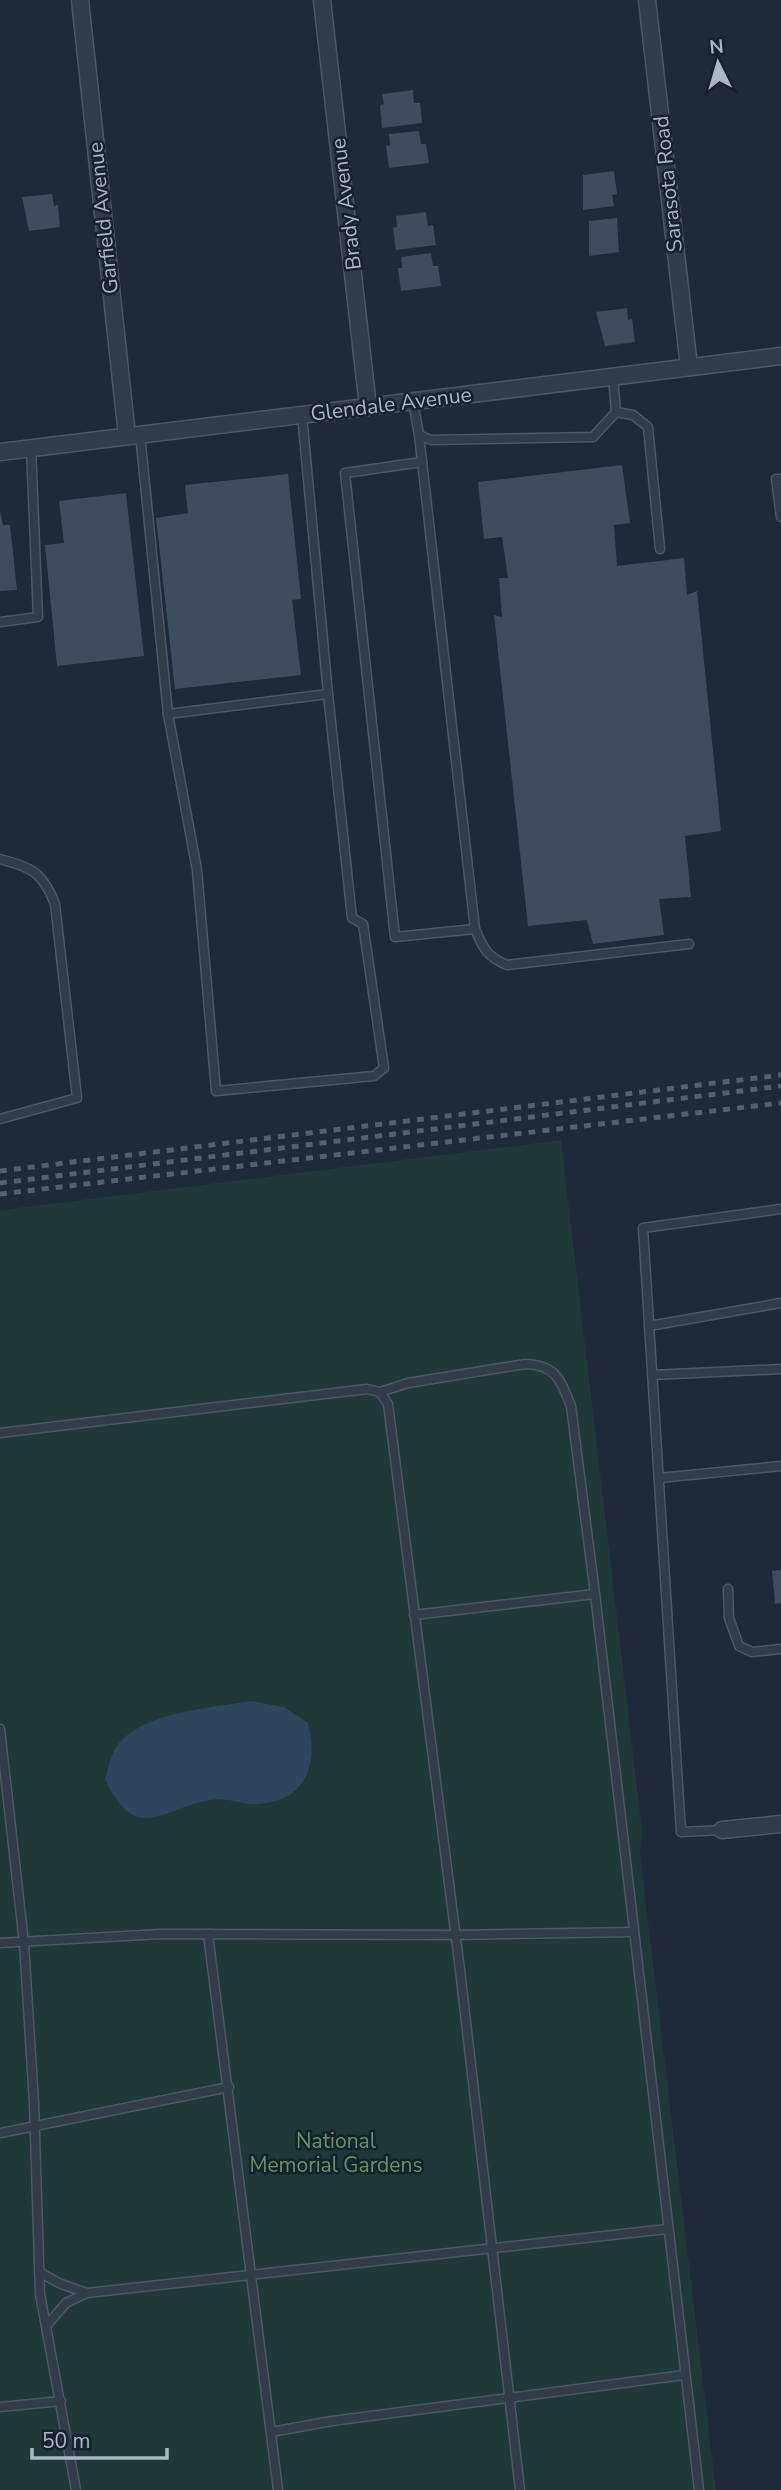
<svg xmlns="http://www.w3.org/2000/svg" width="781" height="2490" viewBox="0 0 781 2490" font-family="'Nunito Sans',sans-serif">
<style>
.green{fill:#1f3838}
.water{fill:#2c465e}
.building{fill:#3d4d5c}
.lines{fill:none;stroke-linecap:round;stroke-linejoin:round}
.lane-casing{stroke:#4b5763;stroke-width:11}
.street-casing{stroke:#4b5763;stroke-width:19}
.lane{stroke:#303c47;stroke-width:8}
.street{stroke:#303c47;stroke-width:16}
.rail{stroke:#51616f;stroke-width:5;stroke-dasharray:7 7;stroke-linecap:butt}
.labels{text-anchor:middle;stroke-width:5;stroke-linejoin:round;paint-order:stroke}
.street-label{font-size:21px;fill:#aab7c5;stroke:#16212b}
.park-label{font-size:21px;fill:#609767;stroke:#16212b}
</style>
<rect width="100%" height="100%" fill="#1d2a37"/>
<path class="green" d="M561,1140L642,1830L640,1854L716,2490H0V1210Z"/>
<path class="water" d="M251,1701L284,1707L308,1723C320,1767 303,1804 254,1804C239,1804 227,1797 211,1800C162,1808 136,1846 105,1779C108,1771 109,1761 113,1753C132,1712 212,1708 251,1701Z"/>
<g class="building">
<path d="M413,90L414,103H420L422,123L382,128L380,105L384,104L382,94Z"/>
<path d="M419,131L421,144H426L429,163L389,168L386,146L390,145L389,134Z"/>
<path d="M614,171L617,194L612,195L614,206L583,210V175Z"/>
<path d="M52,194L54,206L58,205L60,227L29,231L22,197Z"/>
<path d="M426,212L428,226L433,225L436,245L396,250L393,228L397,227L396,216Z"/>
<path d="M617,218L619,252L589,256V221Z"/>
<path d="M431,253L433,266H438L441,286L401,291L398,268H402L401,257Z"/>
<path d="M627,308L628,320L632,319L635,342L605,346L596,312Z"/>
<path d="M622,465L630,523L614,525L617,566L684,558L687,595L697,591L721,831L685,836L691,897L659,899L664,935L593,944L587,920L528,926L494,615L502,617L499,578H508L502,537L484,539L478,482Z"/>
<path d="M288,474L301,599L292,600L301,675L175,689L156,518L188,513L185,485Z"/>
<path d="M126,493L144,656L57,666L45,545L64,543L59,501Z"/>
<path d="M0,511L3,525H10L17,590L0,591Z"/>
<path d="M781,1570V1603L775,1604L772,1571Z"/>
</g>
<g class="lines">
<defs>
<g id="lane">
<path d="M413,401L419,435L431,440L593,437L616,412L613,377"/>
<path d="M616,412L633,415L648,427L660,549"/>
<path d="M140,434L168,714L328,694L302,415"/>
<path d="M419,435L475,929C483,948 487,957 507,965L689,944"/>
<path d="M422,462L345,473L395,937L475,929"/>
<path d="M781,479H776L781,517"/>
<path d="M0,622L38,617L31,448"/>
<path d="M168,714L197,870L216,1091L374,1076L384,1068L363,924L352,918L328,694"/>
<path d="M0,859C32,867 43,873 55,904L77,1098L0,1119"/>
<path d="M649,1326L781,1303"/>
<path d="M652,1375L781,1369"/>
<path d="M380,1392L408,1383L525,1364C556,1365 560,1379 571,1406L595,1594"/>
<path d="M0,1433L367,1389L380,1392L388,1404L460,1970L520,2490"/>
<path d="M659,1478L781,1466"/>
<path d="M728,1589L729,1618L739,1646L752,1652L781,1649"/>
<path d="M414,1615L595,1594L699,2490"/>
<path d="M0,1729L24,1943L34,2103L40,2294L76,2490"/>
<path d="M722,1830L681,1832L643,1228L781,1209"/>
<path d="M208,1934L278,2490"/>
<path d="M0,1943L161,1934L455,1935L634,1932"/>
<path d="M0,2133L229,2087"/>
<path d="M39,2272L61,2284L87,2293L667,2229"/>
<path d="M47,2325L66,2303L87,2293"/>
<path d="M0,2407L61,2401"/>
<path d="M271,2432L332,2421L684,2375"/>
</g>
<g id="street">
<path d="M80,0L127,436"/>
<path d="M322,0L368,407"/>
<path d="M647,0L689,367"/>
<path d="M0,452L781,356"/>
<path d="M722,1830L781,1824"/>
</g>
</defs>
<use href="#lane" class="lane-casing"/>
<use href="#street" class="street-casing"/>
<use href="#lane" class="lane"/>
<use href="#street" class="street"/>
<g class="rail">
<path d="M0,1171L781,1075"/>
<path d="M0,1183L781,1086"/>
<path d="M0,1194L781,1103"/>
</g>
</g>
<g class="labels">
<g class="street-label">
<text transform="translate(668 184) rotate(-96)" y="7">Sarasota Road</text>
<text transform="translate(346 204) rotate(-97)" y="7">Brady Avenue</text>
<text transform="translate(103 218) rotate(-96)" y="7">Garfield Avenue</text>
<text transform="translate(391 404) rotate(-7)" y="7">Glendale Avenue</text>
</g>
<g class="park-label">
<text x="336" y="2148">National<tspan x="336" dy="24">Memorial Gardens</tspan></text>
</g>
</g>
<g transform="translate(718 63) rotate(355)" stroke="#16212b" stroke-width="5" paint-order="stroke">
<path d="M0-5L12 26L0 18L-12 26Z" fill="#aab7c5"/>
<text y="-10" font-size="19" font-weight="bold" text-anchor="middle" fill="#aab7c5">N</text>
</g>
<path d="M32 2448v10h135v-10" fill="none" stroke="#aab7c5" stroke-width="3.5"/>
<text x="42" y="2448" font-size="21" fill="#aab7c5" stroke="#16212b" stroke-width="5" paint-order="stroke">50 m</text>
</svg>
